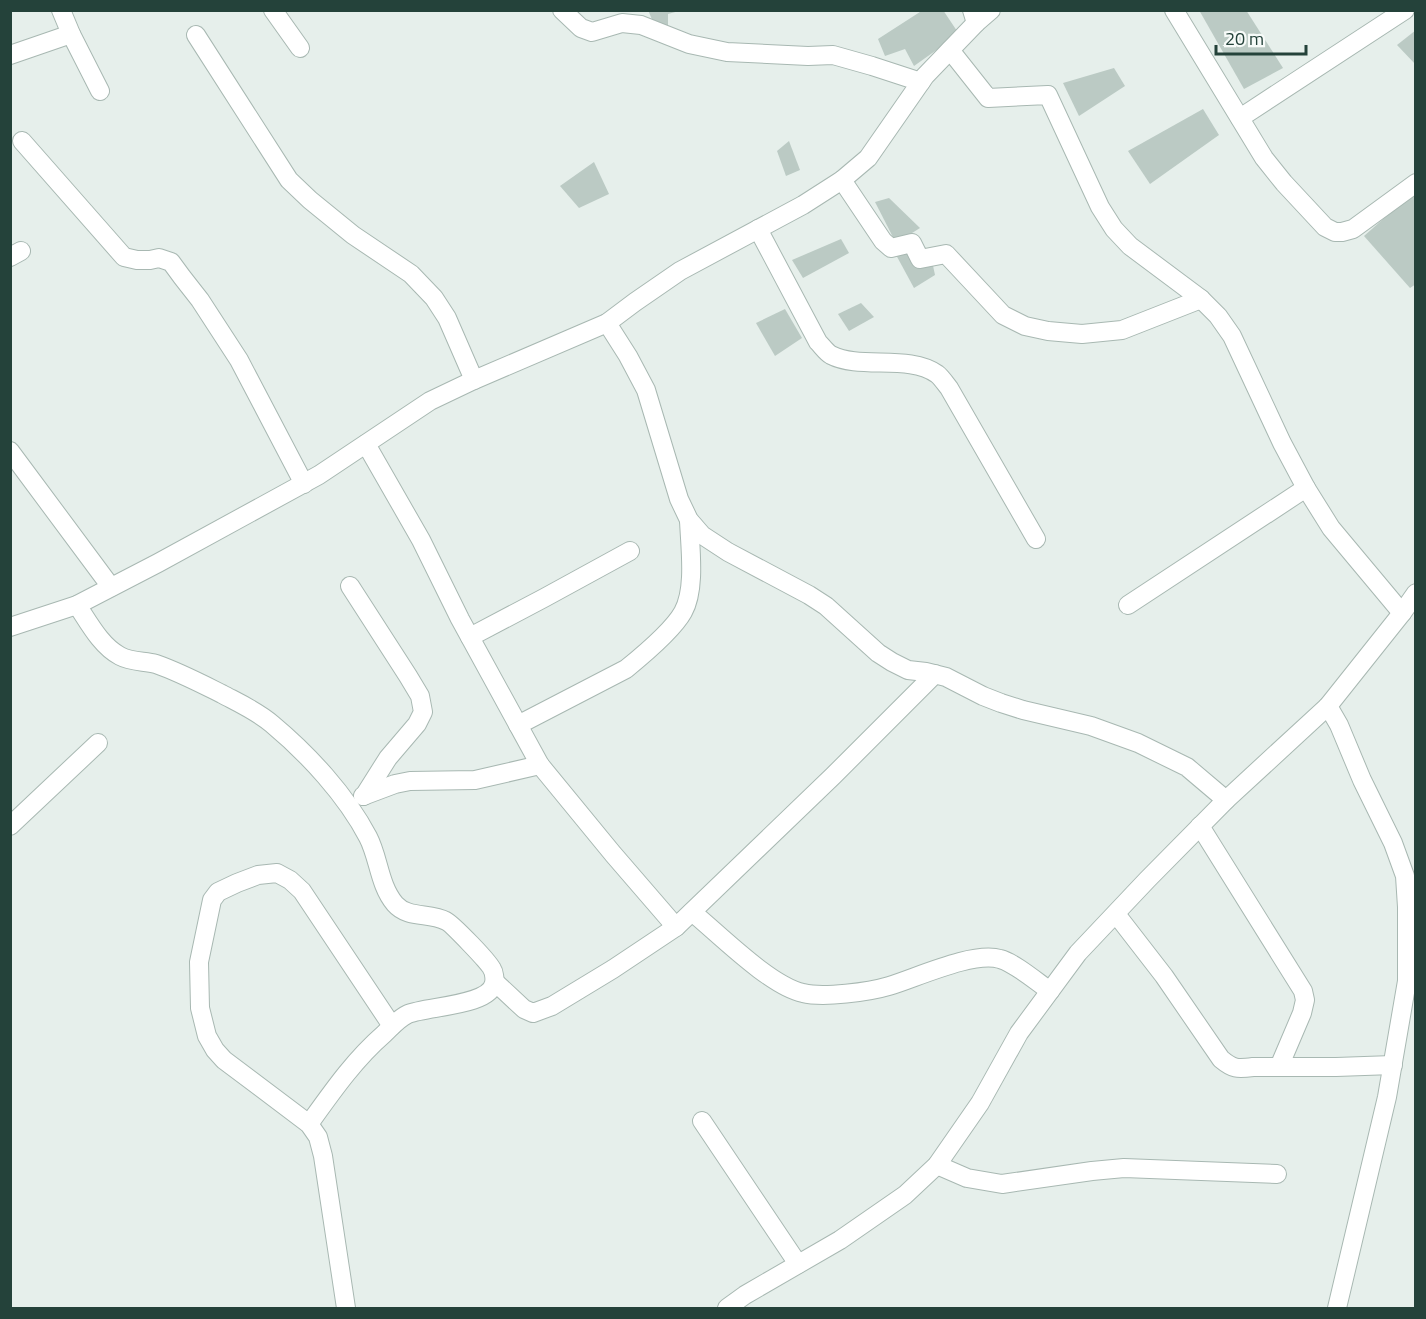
<svg xmlns="http://www.w3.org/2000/svg" width="1426" height="1319" viewBox="0 0 1426 1319" font-family="'Titillium Web',sans-serif">
<style>
.building{fill:#bbcac4}
.lines{fill:none;stroke-linecap:round;stroke-linejoin:round}
.street-casing{stroke:#a8b8b2;stroke-width:20}
.street{stroke:#fff;stroke-width:18}
</style>
<rect width="100%" height="100%" fill="#e6efeb"/>
<g class="building">
<path d="M648,10H678L679,11L668,14V25L656,29Z"/>
<path d="M923,10H943L959,34L914,66L905,49L885,56L878,39Z"/>
<path d="M1199,10H1246L1283,68L1244,89Z"/>
<path d="M1416,30V65L1397,45Z"/>
<path d="M1114,68L1125,86L1079,116L1063,83Z"/>
<path d="M1203,109L1219,135L1150,184L1128,151Z"/>
<path d="M789,141L800,170L786,176L777,151Z"/>
<path d="M594,162L609,194L579,208L560,186Z"/>
<path d="M1416,190V284L1410,288L1364,236Z"/>
<path d="M889,198L920,228L896,243L875,202Z"/>
<path d="M841,239L849,253L803,278L792,260Z"/>
<path d="M909,249L932,261L935,275L914,288L895,253Z"/>
<path d="M861,303L874,317L849,331L838,314Z"/>
<path d="M785,309L802,338L775,356L756,323Z"/>
</g>
<g class="lines">
<defs>
<g id="street">
<path d="M61,10L71,34L100,91"/>
<path d="M273,10L300,48"/>
<path d="M562,10L581,28L592,32L622,23L641,25L689,44L727,52L808,56L833,55L872,66L921,82"/>
<path d="M972,10L976,23L991,10"/>
<path d="M1174,10L1264,158L1284,183L1325,227L1335,232H1342L1353,229L1416,183"/>
<path d="M196,35L289,180L310,200L353,235L411,274L434,298L447,318L474,380"/>
<path d="M950,50L988,98L1048,95L1100,207L1114,229L1130,246L1201,299L1218,316L1232,336L1282,443L1306,488L1331,528L1402,613"/>
<path d="M10,55L71,34"/>
<path d="M1240,118L1405,10"/>
<path d="M22,141L124,257L137,260H150L159,258L171,262L182,277L200,300L239,360L304,484"/>
<path d="M842,180L883,241L891,248L912,243L920,259L946,254L1003,315L1025,326L1048,331L1082,334L1122,330L1201,299"/>
<path d="M758,229L818,342C822,346 826,352 831,355C860,370 909,354 937,374C941,377 945,383 949,388L1036,539"/>
<path d="M10,257L21,251"/>
<path d="M607,323L628,356L646,390L679,499L689,520L702,535L728,552L809,595L826,606L878,653L892,662L908,670L926,672L946,677L983,696L1001,703L1023,710L1091,726L1138,743L1187,767L1226,800"/>
<path d="M366,444L421,540L460,619L540,765L613,854L676,927"/>
<path d="M10,451L111,587"/>
<path d="M350,586L408,676L420,696L423,712L417,724L388,758L364,796"/>
<path d="M77,605C89,623 101,646 120,656C131,662 144,661 156,664C179,672 200,683 222,694C239,703 257,711 272,724C308,754 346,795 368,837C379,858 379,885 395,904C408,919 430,912 446,921C451,923 491,964 492,969C494,972 495,979 494,983C490,1006 427,1006 408,1014C399,1018 391,1027 384,1034C354,1060 332,1092 309,1124"/>
<path d="M1128,605L1306,488"/>
<path d="M10,627L77,605L158,563L319,475L430,401L474,380L607,323L635,302L680,271L803,205L842,180L868,158L925,76L976,23"/>
<path d="M470,637L544,598L630,551"/>
<path d="M1328,706L1339,725L1362,780L1393,843L1405,876L1407,907V981L1387,1097L1337,1308"/>
<path d="M518,725L626,669C642,656 673,630 683,612C696,589 690,547 689,520"/>
<path d="M363,796L395,784L410,781L475,780L540,765"/>
<path d="M10,826L98,743"/>
<path d="M1200,826L1303,991L1305,1000L1302,1013L1279,1067"/>
<path d="M692,912C719,934 770,986 803,993C823,998 869,992 889,986C916,978 973,951 1000,959C1015,963 1037,982 1050,991"/>
<path d="M1116,914L1164,976L1221,1059C1233,1069 1237,1069 1253,1067H1336L1393,1065"/>
<path d="M495,982L524,1009L533,1013L552,1006L613,969L676,927L833,776L935,674"/>
<path d="M702,1121L798,1264"/>
<path d="M937,1165L967,1178L1002,1184L1092,1171L1124,1168L1277,1174"/>
<path d="M346,1308L323,1156L318,1137L309,1124L224,1060L215,1050L207,1036L200,1008L199,962L212,900L218,892L237,883L258,875L277,873L290,880L302,891L392,1026"/>
<path d="M727,1308L745,1295L840,1240L905,1195L937,1165L980,1103L1019,1033L1078,953L1147,880L1226,800L1328,706L1402,613L1416,593"/>
</g>
</defs>
<use href="#street" class="street-casing"/>
<use href="#street" class="street"/>
</g>
<rect width="1426" height="1319" fill="none" stroke="#24423a" stroke-width="24"/>
<path d="M1216 45v9h90v-9" fill="none" stroke="#24423a" stroke-width="3"/>
<text x="1225" y="45" font-size="18" fill="#24423a" stroke="#f7fbf9" stroke-width="4.5" paint-order="stroke">20 m</text>
</svg>
